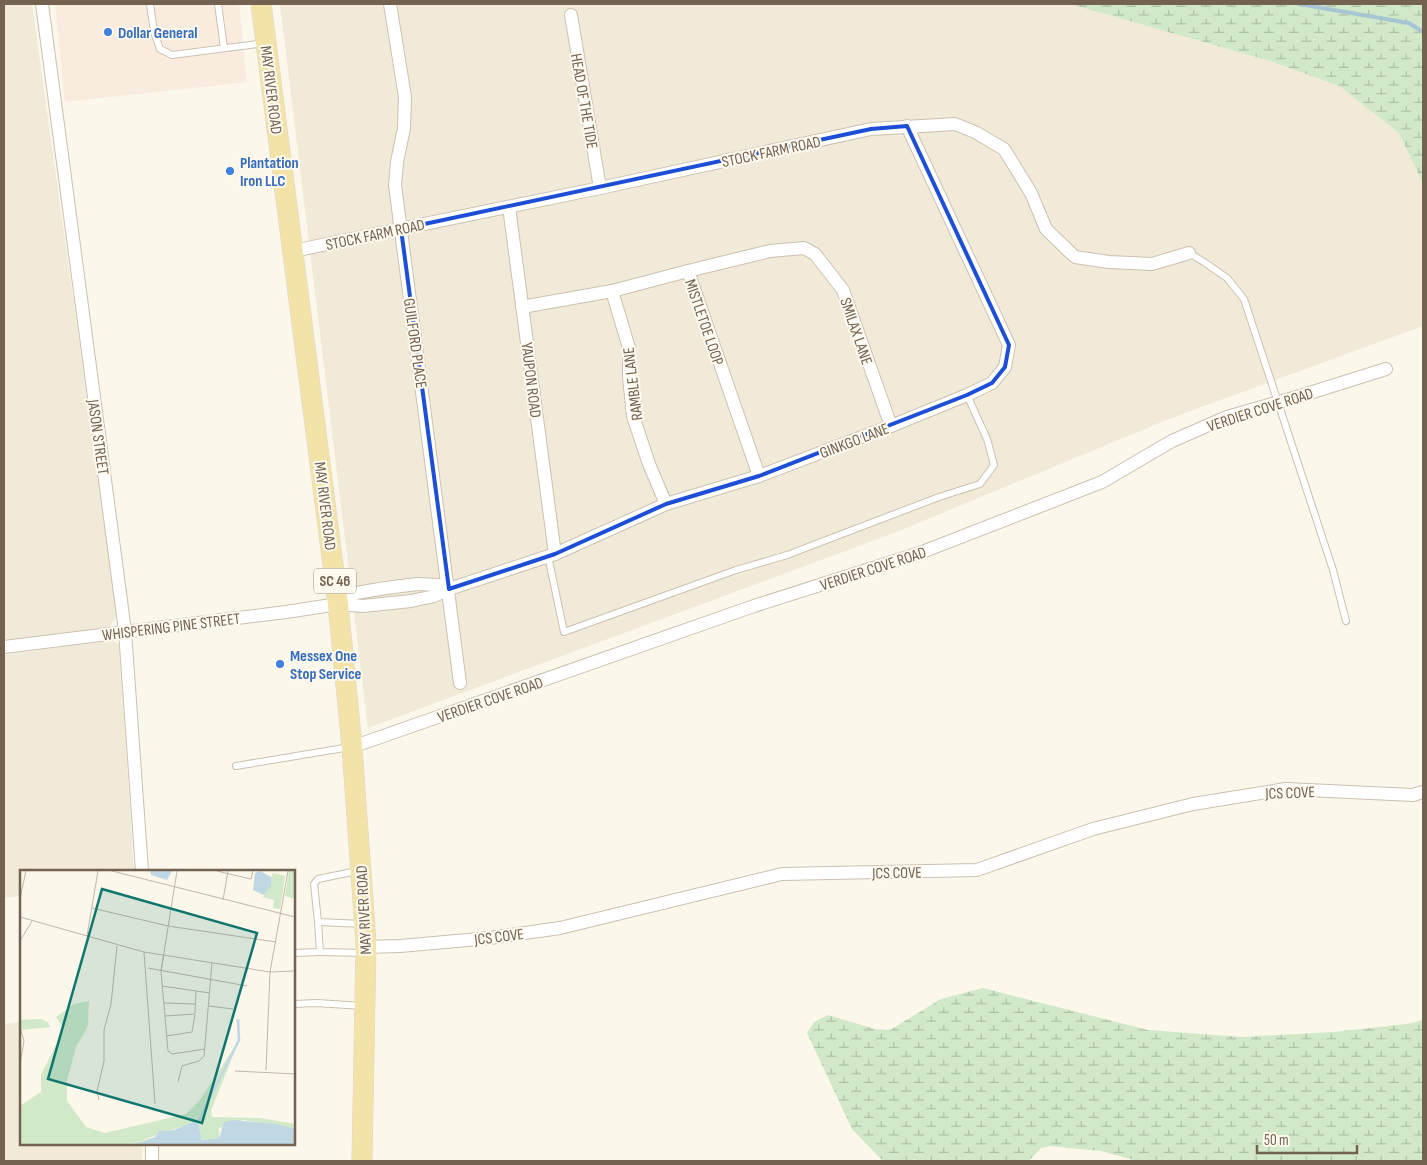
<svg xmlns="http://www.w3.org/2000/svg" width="1427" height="1165" viewBox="0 0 1427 1165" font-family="'Sofia Sans Condensed',sans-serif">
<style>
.residential{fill:#f2ead9}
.commercial{fill:#faebdf}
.wetland{fill:url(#wetland-marsh)}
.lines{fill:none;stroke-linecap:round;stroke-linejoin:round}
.stream{stroke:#a7c6d4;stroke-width:4}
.service-casing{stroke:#ccc1b1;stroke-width:8}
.minor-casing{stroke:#ccc1b1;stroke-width:14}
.primary-casing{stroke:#dbd6d1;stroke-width:21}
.service{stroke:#fff;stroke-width:6}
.minor{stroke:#fff;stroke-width:12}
.primary{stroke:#f3e3a9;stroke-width:20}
.marked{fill:none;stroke:#1d4ed8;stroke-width:4;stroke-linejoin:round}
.shop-dot{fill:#3f7fe0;stroke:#fefaf0;stroke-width:2}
.labels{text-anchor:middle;stroke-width:4;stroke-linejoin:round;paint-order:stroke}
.shield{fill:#fefaf0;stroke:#9d907f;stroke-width:1}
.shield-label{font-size:15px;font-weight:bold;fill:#73624f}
.shop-label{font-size:16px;font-weight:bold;fill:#366cbe;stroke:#fefaf0;text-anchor:start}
.street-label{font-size:16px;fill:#73624f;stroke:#fefaf0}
.inset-river{fill:none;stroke:#c0d8e3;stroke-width:2.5}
.inset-road{fill:none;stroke:#c1b7a7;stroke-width:1}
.view{fill:#0f766e;fill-opacity:0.15;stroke:#0f766e;stroke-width:2.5}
.inset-edge{fill:none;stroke:#73624f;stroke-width:2.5}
</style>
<defs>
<pattern id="wetland-marsh" width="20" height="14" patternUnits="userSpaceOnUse" patternTransform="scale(1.25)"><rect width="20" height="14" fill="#d1e8c9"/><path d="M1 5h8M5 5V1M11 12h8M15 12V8" fill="none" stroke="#aebfa6"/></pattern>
</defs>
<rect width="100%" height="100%" fill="#fbf7ea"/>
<g class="residential">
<path d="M4,4H32L117,612L115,620L108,628L4,640Z"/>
<path d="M280,4H1070L1270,61L1339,86L1399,133L1423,184V326L1169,419L894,533L368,728Z"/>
<path d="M113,640L119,645L134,871H21V896L4,898V655Z"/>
<path d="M21,1022V1144H142V1161H4V1024Z"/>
</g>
<path class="commercial" d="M55,4H239L247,82L65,102Z"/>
<g class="wetland">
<path d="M1070,4H1423V184L1399,133L1339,86L1270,61Z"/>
<path d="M983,988L1148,1030L1242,1037L1333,1032L1407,1024L1423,1020V1161H1137L1101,1151L1049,1146L1041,1148L1029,1161H883L852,1129L807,1033L814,1022L828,1015L875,1029L890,1030L941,999Z"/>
</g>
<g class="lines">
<path class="stream" d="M1299,4L1409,23L1423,32"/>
<defs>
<g id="service">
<path d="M150,4L154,32L160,49L172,55L265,43"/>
<path d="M218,4L224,48"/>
<path d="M1189,253L1204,262L1227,278L1244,299L1333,570L1346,621"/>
<path d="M548,556L564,632L736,570L787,555L939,497L980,484L994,465L987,439L967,395"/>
<path d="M236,766L350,747"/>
<path d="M357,871L318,879L314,884L318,922L363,924"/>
<path d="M318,922L320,952L364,953"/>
<path d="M294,953L320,952"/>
<path d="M294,1004L317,1003L362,1006"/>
</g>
<g id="minor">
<path d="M42,4L125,631L142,871"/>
<path d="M390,4L405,97L404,128L397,162L395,185L460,683"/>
<path d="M571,15L600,188"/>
<path d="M509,207L555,554"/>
<path d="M293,251L600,188L871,129L955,124L975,132L1004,149L1031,193L1046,229L1075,257L1109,262L1152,264L1189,253"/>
<path d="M688,271L770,251L804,248L815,254L843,290L891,426"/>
<path d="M612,291L629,348V377L633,416L649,464L666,504"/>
<path d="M522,307L612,291L688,271L759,476"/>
<path d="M449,589L555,554L666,504L759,476L891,426L967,395L992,383L1005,367L1009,345L907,126"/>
<path d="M4,647L286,612L338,604L363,606L411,601L434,596L449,589L438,585L417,584L386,588L356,593L338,604"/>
<path d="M352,747L754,606L917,554L1102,482L1172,441L1227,417L1300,396L1386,369"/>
<path d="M365,947L400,946L490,938L560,928L782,874L977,870L1093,829L1193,804L1286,789L1413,795L1423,792"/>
<path d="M152,1144V1161"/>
</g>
<path id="primary" d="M261,4L338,604L352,747L366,943L362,1161"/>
</defs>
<use href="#service" class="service-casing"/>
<use href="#minor" class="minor-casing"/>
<use href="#primary" class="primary-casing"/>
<use href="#service" class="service"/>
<use href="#minor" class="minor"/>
<use href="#primary" class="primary"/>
</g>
<path class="marked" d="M907,126L1009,345L1005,367L992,383L967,395L759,476L666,504L555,554L449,589L401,229L871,129Z"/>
<g class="shop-dot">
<circle cx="108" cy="32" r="5"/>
<circle cx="230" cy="171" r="5"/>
<circle cx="280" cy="664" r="5"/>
</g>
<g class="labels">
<rect class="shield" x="314" y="568.5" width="42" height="25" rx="4"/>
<g class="shield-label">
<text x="335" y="586">SC 46</text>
</g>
<g class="shop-label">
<text x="118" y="38">Dollar General</text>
<text x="240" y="168">Plantation<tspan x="240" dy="18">Iron LLC</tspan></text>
<text x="290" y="661">Messex One<tspan x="290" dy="18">Stop Service</tspan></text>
</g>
<g class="street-label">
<text transform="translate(272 90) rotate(83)" y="6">MAY RIVER ROAD</text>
<text transform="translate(585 101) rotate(80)" y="6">HEAD OF THE TIDE</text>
<text transform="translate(771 151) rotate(-12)" y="6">STOCK FARM ROAD</text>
<text transform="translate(375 234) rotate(-12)" y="6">STOCK FARM ROAD</text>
<text transform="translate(705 322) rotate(71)" y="6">MISTLETOE LOOP</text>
<text transform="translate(857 331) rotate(71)" y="6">SMILAX LANE</text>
<text transform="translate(416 343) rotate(82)" y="6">GUILFORD PLACE</text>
<text transform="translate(532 380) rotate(83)" y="6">YAUPON ROAD</text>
<text transform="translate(632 384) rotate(-97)" y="6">RAMBLE LANE</text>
<text transform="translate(1260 409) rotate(-18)" y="6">VERDIER COVE ROAD</text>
<text transform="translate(99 437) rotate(82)" y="6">JASON STREET</text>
<text transform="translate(854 440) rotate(-21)" y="6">GINKGO LANE</text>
<text transform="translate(326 506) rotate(83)" y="6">MAY RIVER ROAD</text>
<text transform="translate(873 568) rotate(-18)" y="6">VERDIER COVE ROAD</text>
<text transform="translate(171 626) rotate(-7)" y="6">WHISPERING PINE STREET</text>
<text transform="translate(490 699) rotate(-19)" y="6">VERDIER COVE ROAD</text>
<text transform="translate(1290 792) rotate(-2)" y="6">JCS COVE</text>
<text transform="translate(897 872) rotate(-1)" y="6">JCS COVE</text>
<text transform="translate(363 910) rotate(-93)" y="6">MAY RIVER ROAD</text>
<text transform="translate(499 936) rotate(-7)" y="6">JCS COVE</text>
</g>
</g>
<g transform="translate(20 870)">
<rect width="275" height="275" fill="#fbf7ea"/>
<path d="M269,1H275V29L265,26ZM253,3L265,6L260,39L253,38L254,30L243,27Z" fill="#d1e8c9"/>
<path d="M69,131L68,156L56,177L47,211V231L66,257L85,263L166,244L180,230L219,170L191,241L192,247L240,248L275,254V259L223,250L199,258V268L182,270L178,252L143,262L115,274H0V236L21,222V205L44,159L36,147L54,134ZM20,149L28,152L30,157L0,160V150Z" fill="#d1e8c9"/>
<path d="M130,1H152L147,10L131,5ZM240,1L251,7V16L243,25L233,20L235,3ZM213,250L256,254L275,259V274H115L135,267L140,261L154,260L175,251L178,252L182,270L199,268L204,252Z" fill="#c0d8e3"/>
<path class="inset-river" d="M178,252L219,170L218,149"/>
<path class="inset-road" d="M92,1L275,47M197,1L231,9L233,1M0,28L6,1M203,30L208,1M72,38L148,56L256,72M0,47L124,82L250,102L275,101M67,66L78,1M0,71L12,51M124,82L135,234M144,85L141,101L157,1M128,98L227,116M141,101L148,181L152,184L185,179M142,116L190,123M144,133L175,134M189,136L213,139M145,146L175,144L176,121M0,157L4,171L0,194M146,166L172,162L175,145M246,200L250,102L268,1M215,201L275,204M158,212L162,196L179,191L184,186L192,93M79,230L77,221L84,191V160L91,134L97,76"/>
<path class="view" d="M82,19L237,63L182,253L28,209Z"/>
<rect width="275" height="275" class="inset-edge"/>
</g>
<rect width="1427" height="1165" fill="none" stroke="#73624f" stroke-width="10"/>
<path d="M1257 1145v8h100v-8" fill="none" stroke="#73624f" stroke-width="2.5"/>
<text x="1264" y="1145" font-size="15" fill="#73624f" stroke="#fefaf0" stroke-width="4" paint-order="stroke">50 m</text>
</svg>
